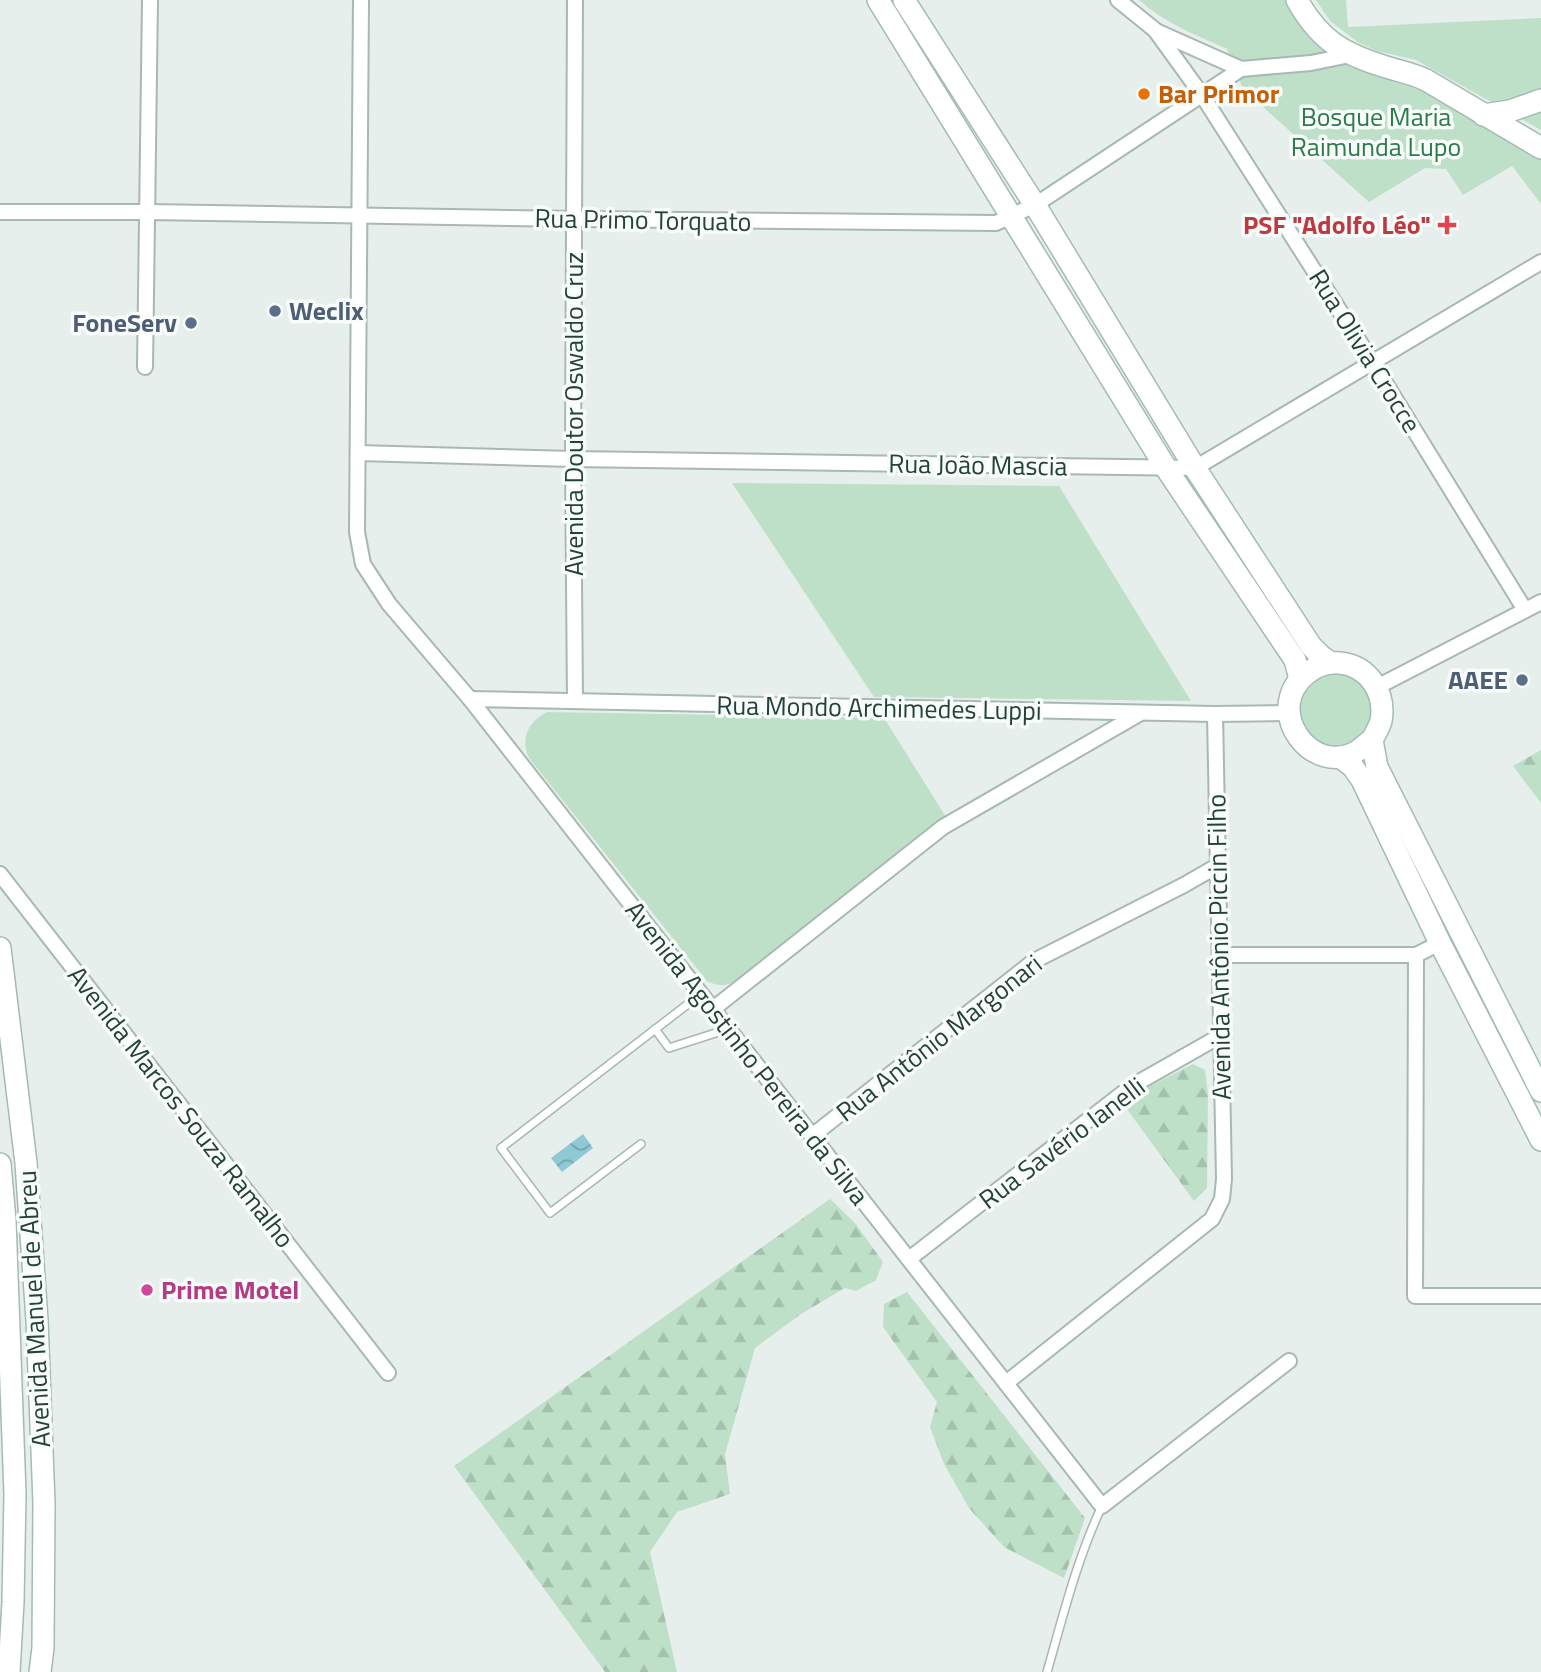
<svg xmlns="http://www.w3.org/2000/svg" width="1541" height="1672" viewBox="0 0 1541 1672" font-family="'Titillium Web',sans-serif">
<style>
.green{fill:#bfe0c8}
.forest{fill:url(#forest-firs)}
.water{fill:url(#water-waves)}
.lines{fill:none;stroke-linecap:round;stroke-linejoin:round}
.lane-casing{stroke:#a8b8b2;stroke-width:10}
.street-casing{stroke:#a8b8b2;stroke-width:18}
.secondary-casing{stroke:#a4bbb3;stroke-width:24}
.lane{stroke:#fff;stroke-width:7}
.street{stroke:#fff;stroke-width:14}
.secondary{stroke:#fff;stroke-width:21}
.food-dot{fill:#e8710a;stroke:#f7fbf9;stroke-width:2.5}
.health-dot{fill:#e0444e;stroke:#f7fbf9;stroke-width:2.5}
.service-dot{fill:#5c6f8a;stroke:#f7fbf9;stroke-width:2.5}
.hotel-dot{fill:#d1479c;stroke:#f7fbf9;stroke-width:2.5}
.labels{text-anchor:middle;stroke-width:7;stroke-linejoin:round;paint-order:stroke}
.food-label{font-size:26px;font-weight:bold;fill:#c56008;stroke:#f7fbf9;text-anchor:start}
.park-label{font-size:26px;fill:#2d7a4b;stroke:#f7fbf9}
.street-label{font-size:26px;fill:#24423a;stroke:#f7fbf9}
.health-label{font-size:26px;font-weight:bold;fill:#be3a42;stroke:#f7fbf9;text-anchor:end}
.service-label{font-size:26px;font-weight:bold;fill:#4e5e75;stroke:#f7fbf9;text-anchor:end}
.hotel-label{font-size:26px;font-weight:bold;fill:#b23c85;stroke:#f7fbf9;text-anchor:start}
</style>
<defs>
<pattern id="forest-firs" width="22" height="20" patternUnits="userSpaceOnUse" patternTransform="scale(1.75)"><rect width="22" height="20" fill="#bfe0c8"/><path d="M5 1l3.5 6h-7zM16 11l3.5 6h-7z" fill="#a4c1ad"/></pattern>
<pattern id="water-waves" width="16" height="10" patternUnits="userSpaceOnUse" patternTransform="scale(1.75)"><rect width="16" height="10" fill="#8ec9d4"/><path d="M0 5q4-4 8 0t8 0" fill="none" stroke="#74a5ad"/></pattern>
</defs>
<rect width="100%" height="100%" fill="#e6efeb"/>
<g class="green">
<path d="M1139,0H1290L1318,40L1347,64L1412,84L1442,100L1541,157V204L1512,166L1463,195L1446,169L1425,168L1369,202L1243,89L1227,49C1196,35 1165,23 1139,0Z"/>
<path d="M1316,0H1346L1348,27L1541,18V130L1416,60L1377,51L1359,43L1330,21Z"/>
<path d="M732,483L1059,486L1191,701L874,697Z"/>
<path d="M1339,671C1355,676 1369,685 1371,704C1375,746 1321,761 1301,724C1298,718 1296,709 1298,703C1300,694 1307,686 1312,678Z"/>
<path d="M547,712L884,718L946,817L935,822L733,983C723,986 717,986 707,981L529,758C520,738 528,722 547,712Z"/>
</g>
<g class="forest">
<path d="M1541,750V803L1513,766Z"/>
<path d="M1193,1064L1205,1070L1208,1094L1207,1188L1194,1201L1121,1101Z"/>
<path d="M830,1199L855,1223L883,1262L876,1280L856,1291L845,1288L801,1314L755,1348L725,1454L730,1494L677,1512L650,1552L677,1672H605L454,1466Z"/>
<path d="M907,1292L1085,1518L1064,1578L1004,1547L969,1508L944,1464L930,1427L937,1402L883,1327L884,1304Z"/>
</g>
<path class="water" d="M583,1134L593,1148L562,1172L551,1158Z"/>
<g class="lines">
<defs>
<g id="lane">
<path d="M655,1029L669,1048L728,1029"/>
<path d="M641,1144L550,1213L501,1148L701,994"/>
<path d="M1047,1672C1063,1616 1077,1559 1102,1506"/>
</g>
<g id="street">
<path d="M361,0L357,532L363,564L389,604L470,699L1102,1506L1289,1361"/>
<path d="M575,0L573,459L575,701"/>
<path d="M1118,0L1155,30L1202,95L1373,363L1525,610"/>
<path d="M1158,32L1241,69L1311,63L1350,55"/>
<path d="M0,212H148L574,219L996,223L1035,205L1241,69"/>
<path d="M145,367L150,0"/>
<path d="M358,453L573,459L1195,468L1541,262"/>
<path d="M1377,687L1541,602"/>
<path d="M470,699L1215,714L1289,713"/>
<path d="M0,874L388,1373"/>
<path d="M1220,955H1416L1440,943"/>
<path d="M1416,955L1415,1296H1541"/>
<path d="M713,1009L943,827L1139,714"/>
<path d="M812,1136L1034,961L1184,885L1217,866"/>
<path d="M909,1259L1132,1086L1220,1036"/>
<path d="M1006,1383L1212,1219L1222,1199L1224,1179L1215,714"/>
</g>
<g id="secondary">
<path d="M878,0L1166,468L1295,660L1300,679"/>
<path d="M904,0L1035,205L1195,468L1311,646L1321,656L1331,663"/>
<path d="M1297,0C1319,39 1341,53 1383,66C1398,71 1412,73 1426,80L1541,148"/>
<path d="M1483,115L1510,111L1541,100"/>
<path d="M1372,740C1367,743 1363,747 1359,750C1312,780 1262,710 1306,674C1316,666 1327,662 1340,663C1369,666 1386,693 1381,721C1379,728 1375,734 1372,740L1377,767L1541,1091"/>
<path d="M1340,757L1353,767L1362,780L1440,943L1541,1140"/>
<path d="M0,948L26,1163L37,1320L44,1503L43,1648L40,1672"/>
<path d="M0,1164L5,1220L15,1494L13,1602L9,1672"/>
</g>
</defs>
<use href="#lane" class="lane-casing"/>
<use href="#street" class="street-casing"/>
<use href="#secondary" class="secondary-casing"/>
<use href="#lane" class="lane"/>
<use href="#street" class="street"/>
<use href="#secondary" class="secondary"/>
</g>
<circle class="food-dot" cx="1144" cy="94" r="7"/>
<path class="health-dot" d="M1443.5 214.5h7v7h7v7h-7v7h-7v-7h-7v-7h7z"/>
<g class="service-dot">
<circle cx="275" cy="311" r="7"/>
<circle cx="191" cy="323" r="7"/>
<circle cx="1522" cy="680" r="7"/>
</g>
<circle class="hotel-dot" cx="147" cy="1290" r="7"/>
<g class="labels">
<g class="food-label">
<text x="1158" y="103">Bar Primor</text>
</g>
<g class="park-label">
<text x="1376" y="126">Bosque Maria<tspan x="1376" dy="30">Raimunda Lupo</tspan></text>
</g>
<g class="street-label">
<text transform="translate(643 220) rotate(1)" y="9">Rua Primo Torquato</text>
<text transform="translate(1365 351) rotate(58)" y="9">Rua Olivia Crocce</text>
<text transform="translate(574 414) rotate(-90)" y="9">Avenida Doutor Oswaldo Cruz</text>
<text transform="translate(978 465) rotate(1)" y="9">Rua João Mascia</text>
<text transform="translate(879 708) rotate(1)" y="9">Rua Mondo Archimedes Luppi</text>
<text transform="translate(1219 947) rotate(-91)" y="9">Avenida Antônio Piccin Filho</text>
<text transform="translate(939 1038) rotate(-38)" y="9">Rua Antônio Margonari</text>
<text transform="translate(747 1053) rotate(52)" y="9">Avenida Agostinho Pereira da Silva</text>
<text transform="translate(181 1107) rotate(52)" y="9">Avenida Marcos Souza Ramalho</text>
<text transform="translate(1062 1143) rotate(-37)" y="9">Rua Savério Ianelli</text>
<text transform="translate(34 1309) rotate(-93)" y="9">Avenida Manuel de Abreu</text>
</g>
<g class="health-label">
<text x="1431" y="234">PSF "Adolfo Léo"</text>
</g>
<g class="service-label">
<text x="289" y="320" text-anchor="start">Weclix</text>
<text x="177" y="332">FoneServ</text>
<text x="1508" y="689">AAEE</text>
</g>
<g class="hotel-label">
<text x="161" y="1299">Prime Motel</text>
</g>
</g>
</svg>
